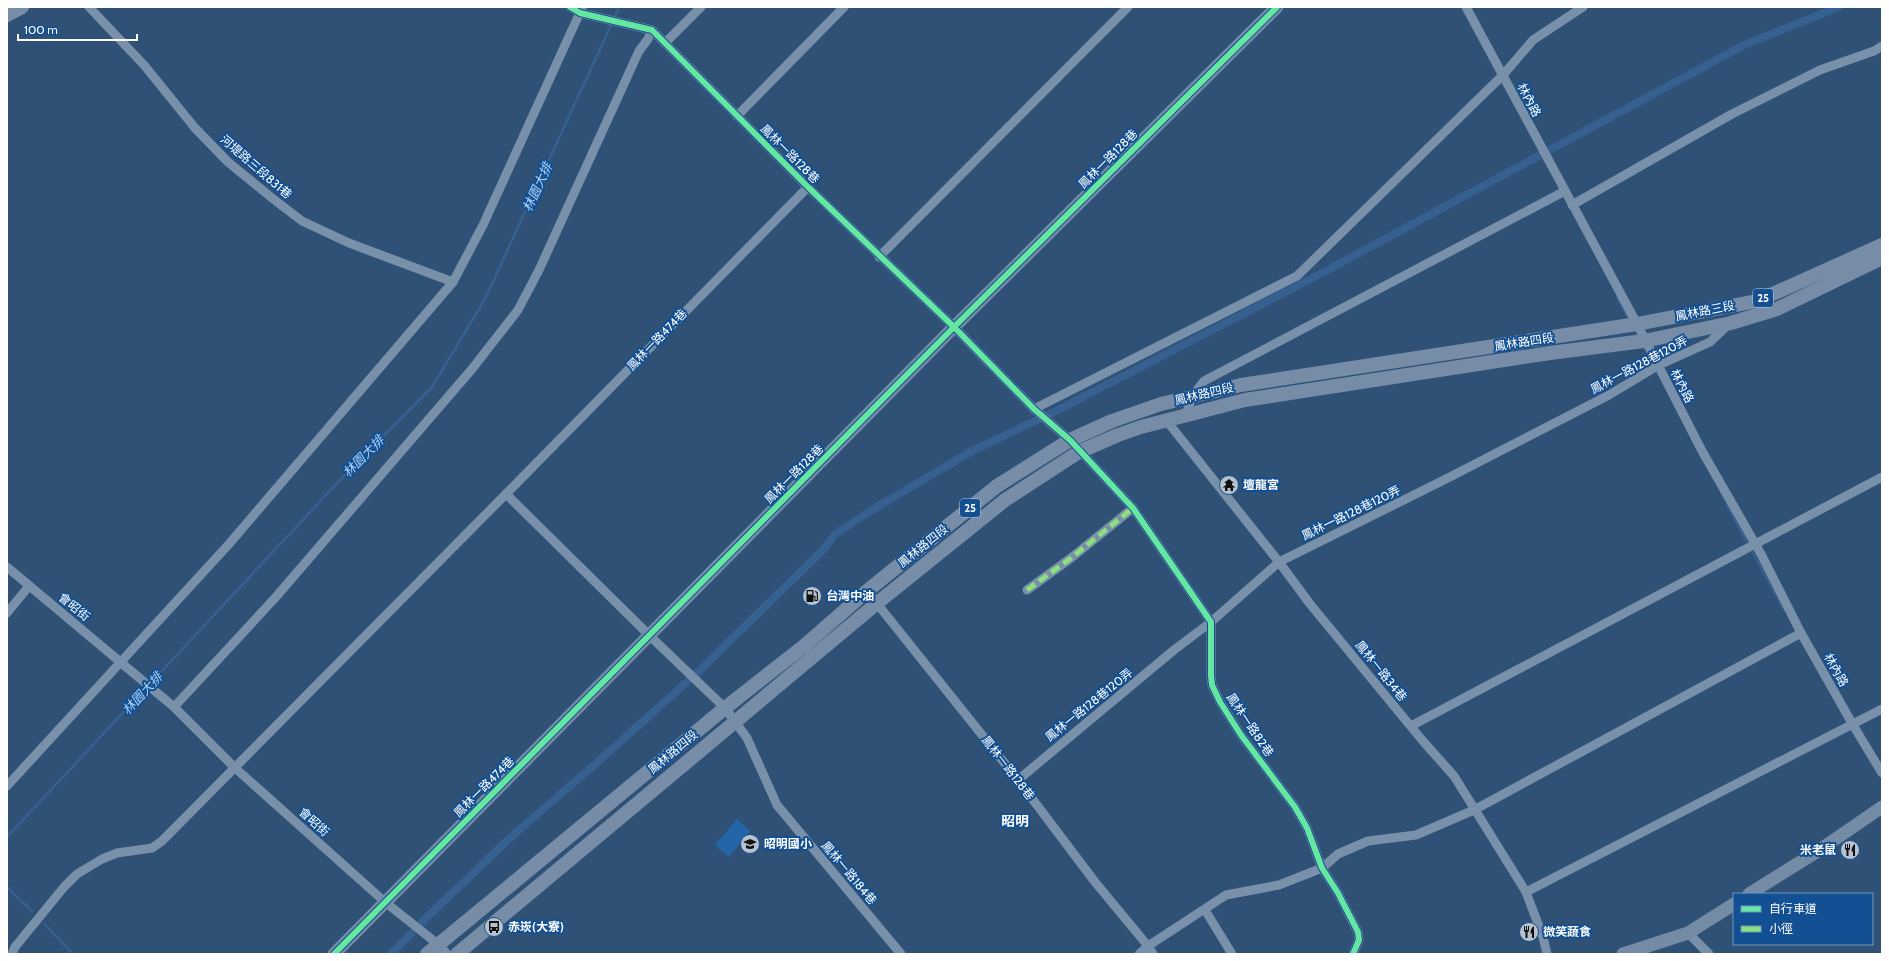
<svg xmlns="http://www.w3.org/2000/svg" width="1889" height="961" viewBox="0 0 1889 961" font-family="Cabin,'Noto Sans TC',sans-serif">
<style>
.green{fill:#2465a8}
.lines{fill:none;stroke-linecap:round;stroke-linejoin:round}
.stream{stroke:#356090;stroke-width:2.5}
.canal{stroke:#356090;stroke-width:8}
.street{stroke:#7890a9;stroke-width:9}
.secondary{stroke:#748ba5;stroke-width:13}
.primary{stroke:#778da7;stroke-width:14}
.quiet{stroke:#8de07e;stroke-width:5;stroke-dasharray:10 5;stroke-linecap:butt}
.cycleway-casing{stroke:#135093;stroke-width:8}
.cycleway{stroke:#66e7a1;stroke-width:6}
.labels{text-anchor:middle;stroke-width:4;stroke-linejoin:round;paint-order:stroke}
.shield{fill:#135093;stroke:#b8cadf;stroke-width:1}
.shield-label{font-size:11px;font-weight:bold;fill:#fff}
.street-label{font-size:12px;fill:#fff;stroke:#135093}
.poi-label{font-size:12px;font-weight:bold;fill:#fff;stroke:#135093;text-anchor:start}
.water-label{font-size:13px;font-style:italic;fill:#acd3f9;stroke:#135093}
.quarter-label{font-size:14px;font-weight:bold;fill:#fff;stroke:#135093}
</style>
<rect width="100%" height="100%" fill="#305176"/>
<path class="green" d="M737,819L750,831L729,857L715,845Z"/>
<g class="lines">
<g class="stream">
<path d="M614,19L619,7"/>
<path d="M1617,297L1627,316"/>
<path d="M1721,493L1746,541"/>
<path d="M1753,553L1785,611"/>
<path d="M7,837L340,480L432,387L485,299L612,23"/>
<path d="M7,887L32,911"/>
<path d="M44,924L73,954"/>
</g>
<g class="canal">
<path d="M422,922L512,836L592,767L697,673L824,549L835,534L877,507L972,451L1056,411L1322,273L1744,45L1839,7"/>
<path d="M391,954L411,934"/>
</g>
<g class="street">
<path d="M89,7L144,65L195,128L228,162L272,198L302,221L349,243L453,282"/>
<path d="M570,7L580,13L652,30L808,187L954,327L1034,409L1070,440L1133,508L1211,622V676L1212,685L1220,702L1241,735L1295,807L1307,828L1322,868L1338,893L1358,932L1359,940L1353,954"/>
<path d="M1466,7L1637,324L1702,451L1761,554L1801,633L1853,725L1882,773"/>
<path d="M665,43L701,7"/>
<path d="M737,116L844,7"/>
<path d="M1572,205L1732,114L1820,70L1874,51L1882,46"/>
<path d="M879,257L1128,7"/>
<path d="M1034,409L1297,276L1503,75L1533,40L1583,7"/>
<path d="M1186,414L1193,395L1204,381L1565,191"/>
<path d="M1166,420L1279,562L1310,604L1422,740L1454,776L1526,892L1543,937L1547,954"/>
<path d="M506,494L650,636L725,708L747,738L777,805L901,954"/>
<path d="M7,567L174,707L234,767L385,902L439,945L447,954"/>
<path d="M1027,590L1071,558L1133,508"/>
<path d="M867,591L1018,780L1095,882L1148,946L1153,954"/>
<path d="M7,613L29,586"/>
<path d="M174,707L275,598L472,369L518,310L539,270L639,51L648,39L652,30"/>
<path d="M1411,726L1882,477"/>
<path d="M1018,780L1174,650L1211,622L1279,562L1444,480L1609,395L1659,365L1710,342L1728,325"/>
<path d="M7,786L229,544L453,282L483,225L582,8"/>
<path d="M1526,892L1882,709"/>
<path d="M1205,910L1232,954"/>
<path d="M1688,933L1709,954"/>
<path d="M12,954L15,947L64,887L77,874L102,859L117,853L152,848L162,841L506,494L808,187"/>
<path d="M1139,954L1148,946L1226,895L1279,885L1322,868L1338,854L1368,841L1416,835L1474,810L1801,633"/>
</g>
<g class="secondary">
<path d="M1749,894L1818,851L1882,807"/>
<path d="M334,954L954,327L1277,7"/>
<path d="M1623,954L1688,933L1734,904"/>
</g>
<g class="primary">
<path d="M7,15L22,7"/>
<path d="M427,954L725,708L804,646L867,591L997,486L1070,440L1112,421L1161,404L1241,385L1637,324L1757,301L1882,245"/>
<path d="M457,954L876,604L1005,500L1079,452L1118,435L1141,427L1245,400L1550,353L1644,341L1731,323L1777,309L1882,258"/>
</g>
<path class="quiet" d="M1027,590L1071,558L1133,508"/>
<defs>
<g id="cycleway">
<path d="M570,7L580,13L652,30L808,187L954,327L1034,409L1070,440L1133,508L1211,622V676L1212,685L1220,702L1241,735L1295,807L1307,828L1322,868L1338,893L1358,932L1359,940L1353,954"/>
<path d="M334,954L954,327L1277,7"/>
</g>
</defs>
<use href="#cycleway" class="cycleway-casing"/>
<use href="#cycleway" class="cycleway"/>
</g>
<defs>
<symbol id="temple-disc" viewBox="-11 -11 22 22"><circle r="9.5" fill="#b7c2cf" stroke="#135093"/><path d="M0-6L5-2H3V0L6.5 2.5H4V6H1.5V3h-3V6H-4V2.5H-6.5L-3 0V-2H-5Z" fill="#111"/></symbol>
<symbol id="fuel-disc" viewBox="-11 -11 22 22"><circle r="9.5" fill="#b7c2cf" stroke="#135093"/><path d="M-5.5-6h7V0h2V4h1.3V-2.5L3-4.5l.8-.8L6-3V5H2.5V1h-1V6h-7ZM-4.2-4.7v3.2H.2V-4.7Z" fill="#111"/></symbol>
<symbol id="school-disc" viewBox="-11 -11 22 22"><circle r="9.5" fill="#b7c2cf" stroke="#135093"/><path d="M0-5L7-2L0 1L-7-2ZM-4 1L0 2.5L4 1V4Q0 6-4 4Z" fill="#111"/></symbol>
<symbol id="restaurant-disc" viewBox="-11 -11 22 22"><circle r="9.5" fill="#b7c2cf" stroke="#135093"/><path d="M-5-6h1v4h1v-4h1v4h1v-4h1v5L-1.5 .5V6h-2V.5L-5-1ZM5-6V6H3V1.5H1.5Q1.5-4 5-6Z" fill="#111"/></symbol>
<symbol id="bus-disc" viewBox="-11 -11 22 22"><circle r="9.5" fill="#b7c2cf" stroke="#135093"/><path d="M-5-6H5V4H4V6H2V4H-2V6H-4V4H-5ZM-3.5-4V0h7V-4ZM-3.5 1.2v1.5H-2V1.2ZM2 1.2v1.5H3.5V1.2Z" fill="#111"/></symbol>
</defs>
<g fill-rule="evenodd">
<use href="#temple-disc" x="1218" y="474" width="22" height="22"/>
<use href="#fuel-disc" x="801" y="585" width="22" height="22"/>
<use href="#school-disc" x="739" y="833" width="22" height="22"/>
<use href="#restaurant-disc" x="1839" y="839" width="22" height="22"/>
<use href="#bus-disc" x="483" y="916" width="22" height="22"/>
<use href="#restaurant-disc" x="1518" y="921" width="22" height="22"/>
</g>
<g class="labels">
<g class="shield">
<rect x="1753" y="289" width="20" height="18" rx="3"/>
<rect x="960" y="499" width="20" height="18" rx="3"/>
</g>
<g class="shield-label">
<text x="1763" y="302">25</text>
<text x="970" y="512">25</text>
</g>
<g class="street-label">
<text transform="translate(1529 100) rotate(62)" y="4">林內路</text>
<text transform="translate(790 154) rotate(45)" y="4">鳳林一路128巷</text>
<text transform="translate(1108 159) rotate(-45)" y="4">鳳林一路128巷</text>
<text transform="translate(256 167) rotate(41)" y="4">河堤路三段831巷</text>
<text transform="translate(1705 311) rotate(-11)" y="4">鳳林路三段</text>
<text transform="translate(657 340) rotate(-46)" y="4">鳳林一路474巷</text>
<text transform="translate(1524 342) rotate(-9)" y="4">鳳林路四段</text>
<text transform="translate(1639 365) rotate(-28)" y="4">鳳林一路128巷120弄</text>
<text transform="translate(1682 386) rotate(63)" y="4">林內路</text>
<text transform="translate(1204 394) rotate(-13)" y="4">鳳林路四段</text>
<text transform="translate(794 474) rotate(-45)" y="4">鳳林一路128巷</text>
<text transform="translate(1351 513) rotate(-26)" y="4">鳳林一路128巷120弄</text>
<text transform="translate(923 546) rotate(-39)" y="4">鳳林路四段</text>
<text transform="translate(74 607) rotate(39)" y="4">會昭街</text>
<text transform="translate(1836 670) rotate(61)" y="4">林內路</text>
<text transform="translate(1381 671) rotate(51)" y="4">鳳林一路34巷</text>
<text transform="translate(1089 705) rotate(-39)" y="4">鳳林一路128巷120弄</text>
<text transform="translate(1250 725) rotate(56)" y="4">鳳林一路82巷</text>
<text transform="translate(673 752) rotate(-40)" y="4">鳳林路四段</text>
<text transform="translate(1008 768) rotate(52)" y="4">鳳林一路128巷</text>
<text transform="translate(484 787) rotate(-45)" y="4">鳳林一路474巷</text>
<text transform="translate(314 822) rotate(42)" y="4">會昭街</text>
<text transform="translate(849 873) rotate(50)" y="4">鳳林一路184巷</text>
</g>
<g class="poi-label">
<text x="1243" y="489">壇龍宮</text>
<text x="826" y="600">台灣中油</text>
<text x="764" y="848">昭明國小</text>
<text x="1836" y="854" text-anchor="end">米老鼠</text>
<text x="508" y="931">赤崁(大寮)</text>
<text x="1543" y="936">微笑蔬食</text>
</g>
<g class="water-label">
<text transform="translate(537 187) rotate(-65)" y="5">林園大排</text>
<text transform="translate(363 456) rotate(-45)" y="5">林園大排</text>
<text transform="translate(142 693) rotate(-47)" y="5">林園大排</text>
</g>
<g class="quarter-label">
<text x="1015" y="826">昭明</text>
</g>
</g>
<rect width="1889" height="961" fill="none" stroke="#ffffff" stroke-width="16"/>
<rect x="1733" y="893" width="140" height="52" fill="#135093" stroke="#7196be"/>
<rect x="1741" y="906" width="20" height="6" fill="#66e7a1" stroke="#7196be"/>
<text x="1769" y="913" font-size="12" fill="#ffffff">自行車道</text>
<rect x="1741" y="926" width="20" height="6" fill="#8de07e" stroke="#7196be"/>
<text x="1769" y="933" font-size="12" fill="#ffffff">小徑</text>
<path d="M18 34v6h119v-6" fill="none" stroke="#ffffff" stroke-width="2"/>
<text x="24" y="34" font-size="12" fill="#ffffff" stroke="#135093" stroke-width="3" paint-order="stroke">100 m</text>
</svg>
